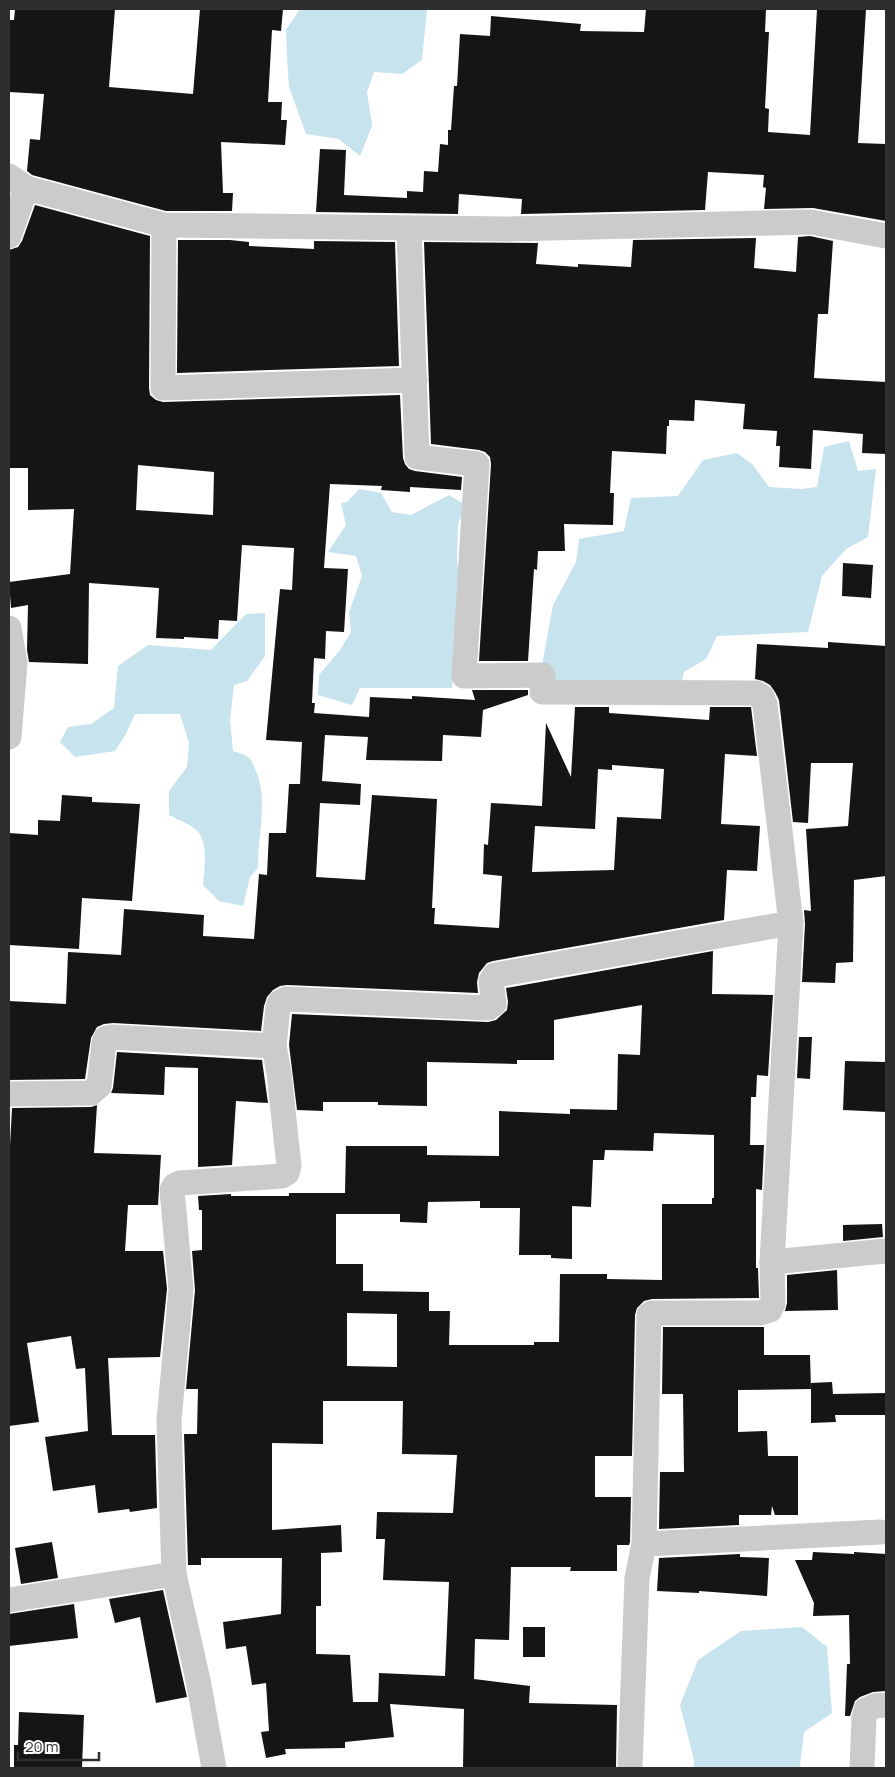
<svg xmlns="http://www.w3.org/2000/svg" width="895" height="1777" viewBox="0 0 895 1777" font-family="Manrope,sans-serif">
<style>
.water{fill:#c7e3ed}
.building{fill:#151515;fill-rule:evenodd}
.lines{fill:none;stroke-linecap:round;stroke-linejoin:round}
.street{stroke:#cbcbcb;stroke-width:25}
</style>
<rect width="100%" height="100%" fill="#fff"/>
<g class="water">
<path d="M300,9H427L422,60L402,74L374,72L367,92L372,126L360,156L339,139L306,134L289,87L287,58L286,30Z"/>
<path d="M849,441L858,471L876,469L868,537L846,549L822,576L808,632L717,636L706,659L684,672L681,684L552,682V667L542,665L553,605L576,562L579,539L624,531L631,498L678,496L703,460L737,453L753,465L769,487L801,489L817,487L824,447Z"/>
<path d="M359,489L381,493L392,512L411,515L449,495L467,506L458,523L457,561L461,585L452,688H360L352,705L318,695L319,675L340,650L351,632L349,612L362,576L356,556L328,552L346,525L341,503L347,502Z"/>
<path d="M265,613V656L247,681L234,685L230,720L233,751C238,753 244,754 248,757C251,759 253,764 254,767C270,796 257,837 258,868L250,877L243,906L219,901L203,885C204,871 209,842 197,831C191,824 178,820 169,815V791L187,767L189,743L180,714H135L126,734L115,751L75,757L60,742L68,727L91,724L114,708L118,666L148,645L211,650L246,614Z"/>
<path d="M802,1627L827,1647L832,1713L804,1732L800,1765L801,1768H694V1760L680,1705L698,1660L741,1631Z"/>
</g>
<g class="building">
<path d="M15,9H115L109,87L193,94L200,9H283L281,31L272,30L268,102H282L281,120H287L285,145L221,142L223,193H233L232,211H166L32,175L27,171L30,139L40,140L44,94L9,92V20H14Z"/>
<path d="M646,9H766L765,32H769L765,108L769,109L768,132L810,135L817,9H866L858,143L886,144V221L813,208L764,209L766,188L763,187L764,175L708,172L705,210L521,214L522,199L459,194L458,214L316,212L320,149L346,150L344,195L407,198V191L423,192L424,171L438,172L440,144L448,145V130H451L454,86H457L460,34L490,36L491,16L581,24L580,31L644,32Z"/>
<path d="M35,205L150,236L149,388L150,395L156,400L163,402L400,395L403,458L405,464L409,469L415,471L462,477L461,490L410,487V492L381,490L382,486L330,484L324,568L348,569L344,632L326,631L325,659L314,658L312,703H315L314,713L369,717L370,697L412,699V696L475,700L472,690H528V695L483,710L481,737L443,735L442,761L366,760L368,737L325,735L322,781L361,784L360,805L320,803L316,877L365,880L372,795L437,799L432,908H435L434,924L499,928L502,876L483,874L484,844L488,845L491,803L542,806L546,723L571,777L575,707H609V713L709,720L710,707H751L757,756L725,754L721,824L760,826L757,871L727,870L724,920L493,961L487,963L479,973L477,982L478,993L287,985L280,986L273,990L267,997L264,1006L261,1031L113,1023L104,1024L97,1027L91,1038L85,1079L9,1080V1001L66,1004L68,952L121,955L124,909L204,915L203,936L254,939L259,874L267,875L269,833H286L289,784H300L302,742L266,740L280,589L292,590L294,548L242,545L237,621L219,620L218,639L184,637V639L156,638L159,588L89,583L88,664L29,662L27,650L28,605L11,608L9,582L70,574L74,509L28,510V468H9V250L18,247L22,241ZM138,465L214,472L213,515L136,510ZM612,765L664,769L661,819L617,817L614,870L532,872L535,826L595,829L598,769L612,770Z"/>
<path d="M810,236L833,241L828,314H818L814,378L886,382V454L862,453L863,434L813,430L811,469L779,467L780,446H776L777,431L743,429L745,404L695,400L694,421L669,420V426H667L666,454L612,451L610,493H614L613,525L564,524L565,551H538L537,570L534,569L528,661H479L491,464L490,457L485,452L479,450L431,444L424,242L538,243L536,264L578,267V264L631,267L633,240L756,238L754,268L796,272L798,237Z"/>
<path d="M178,240H230L249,242V246L314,249V241L395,242L399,366L177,373Z"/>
<path d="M843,563L873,565L871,598L842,596Z"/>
<path d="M828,642L886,646V876L854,880L853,962L836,963L835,983L802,982L805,924L804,910L811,911L806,829L848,826L853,763H811L808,823L793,822L779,700L775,692L770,685L763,681L755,679L757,644L828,648Z"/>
<path d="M62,795L92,797V802L140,804L132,901L82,898L79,949L9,945V833L38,835V820L60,821Z"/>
<path d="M713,951L712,994L773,995L768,1076L757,1075L756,1097H751L750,1145H764L762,1190L756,1189V1268H758L759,1298L652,1299L644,1301L637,1308L635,1315L632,1456H595V1497H631L630,1542L629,1545H617V1571H570L571,1567H511L509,1640L475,1639L474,1679L530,1686L529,1703L617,1705L616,1768H463L464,1709L390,1704L394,1737L345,1742V1748L285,1749L286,1754L266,1758L261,1732L269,1731L266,1683L252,1685L246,1646L226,1649L223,1622L281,1614L282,1558H201V1565H188L184,1434H197L198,1389H186L195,1290L192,1251L202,1250V1210H199L198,1196L231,1194V1196H289V1193H345L346,1146H427V1155L499,1156V1111L570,1114V1109L617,1110L618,1054L640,1055L642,1005L554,1020V1060H517V1064L427,1062V1106L378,1105V1102H323V1111L297,1110L289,1045L292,1014L488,1022L496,1020L507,1010L508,1002L506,988ZM654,1133L714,1135V1198H712V1204H662V1280L607,1279V1274H560L559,1342H534V1345H449L450,1311H429V1292L363,1291V1264H336V1214H400V1222L427,1223L428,1202L480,1201V1208H520L519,1255H551V1258L572,1259V1206L591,1207L593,1160H604L605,1150L653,1151ZM347,1313L397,1314V1367L347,1366ZM323,1401H403L402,1454L457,1455L453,1513L377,1512L376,1539H385L383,1580L449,1582L445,1676L379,1673L378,1702H353L350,1655L316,1654V1606H321V1553L342,1552L341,1525L272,1530V1443L323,1444Z"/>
<path d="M799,1037H812L810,1079L797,1078Z"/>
<path d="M117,1052L262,1060L268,1103L236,1101L232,1165L198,1167V1068L165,1067L164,1095L111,1093L113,1088Z"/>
<path d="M845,1061L886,1062V1112L843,1110Z"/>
<path d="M97,1105L94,1153L161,1155L158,1205H128L125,1251H163L167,1289L160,1357L108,1358L112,1435H155L157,1508L130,1512L129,1509L98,1513L95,1485L53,1491L45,1437L88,1431L85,1368L76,1369L71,1336L27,1343L39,1422L9,1426V1165L12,1108L91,1107Z"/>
<path d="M882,1224L883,1237L843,1241V1225Z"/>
<path d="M837,1270L838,1310L785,1311L787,1303V1275Z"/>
<path d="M663,1327H764V1355H810L811,1389L738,1390V1432L767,1431L768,1456H798V1515H775L772,1506L771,1515H739V1525L659,1529L660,1472H684L683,1394H662Z"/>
<path d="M832,1382L833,1394L886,1393V1415H835L836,1422L811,1423V1383Z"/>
<path d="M52,1542L58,1578L21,1584L15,1548Z"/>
<path d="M813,1552L854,1554V1552L886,1554V1691L873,1692L860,1697L855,1701L850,1716H845L847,1664H850L849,1615L813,1616L814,1603L795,1560H812Z"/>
<path d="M740,1554V1557L769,1558L767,1596L699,1591V1593L657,1591L659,1558Z"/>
<path d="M163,1590L187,1697L156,1703L140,1617L115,1623L109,1599Z"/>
<path d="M74,1604L78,1638L9,1646V1614Z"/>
<rect x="523" y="1627" width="22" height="30"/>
<path d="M19,1712L84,1715L82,1768L14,1767V1745H18Z"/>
</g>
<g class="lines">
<g class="street">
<path d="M9,176L26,188L164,225L506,229L811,222L886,236"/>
<path d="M164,225L163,388L415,380"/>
<path d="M9,236L26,188"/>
<path d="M9,628L15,663L9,737"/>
<path d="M9,1094L91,1093L99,1086L104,1043L106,1038L112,1037L274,1046L278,1007L280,1002L286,999L488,1008L494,1004L491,981L495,975L791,923L765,705L762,697L756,693L542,692L543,675L464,676L477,464L417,457L409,228"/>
<path d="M772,1262L886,1251"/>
<path d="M644,1544L880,1532"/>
<path d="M174,1574L169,1420L181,1289L172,1190L175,1185L180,1183L282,1176L287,1173L289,1166L279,1073L274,1046"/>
<path d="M9,1600L174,1574L198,1680L214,1768"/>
<path d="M630,1768L637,1578L644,1544L649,1315L652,1313H760L770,1310L773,1303L772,1262L791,923"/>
<path d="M862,1768L864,1718L866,1710L875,1706L886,1705"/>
</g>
</g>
<rect width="895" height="1777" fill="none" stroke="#2e2e2e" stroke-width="20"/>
<path d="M18 1752v8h81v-8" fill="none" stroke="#2e2e2e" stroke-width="2.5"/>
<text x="25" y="1752" font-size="15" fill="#2e2e2e" stroke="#ffffff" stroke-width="4" paint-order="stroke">20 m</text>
</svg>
